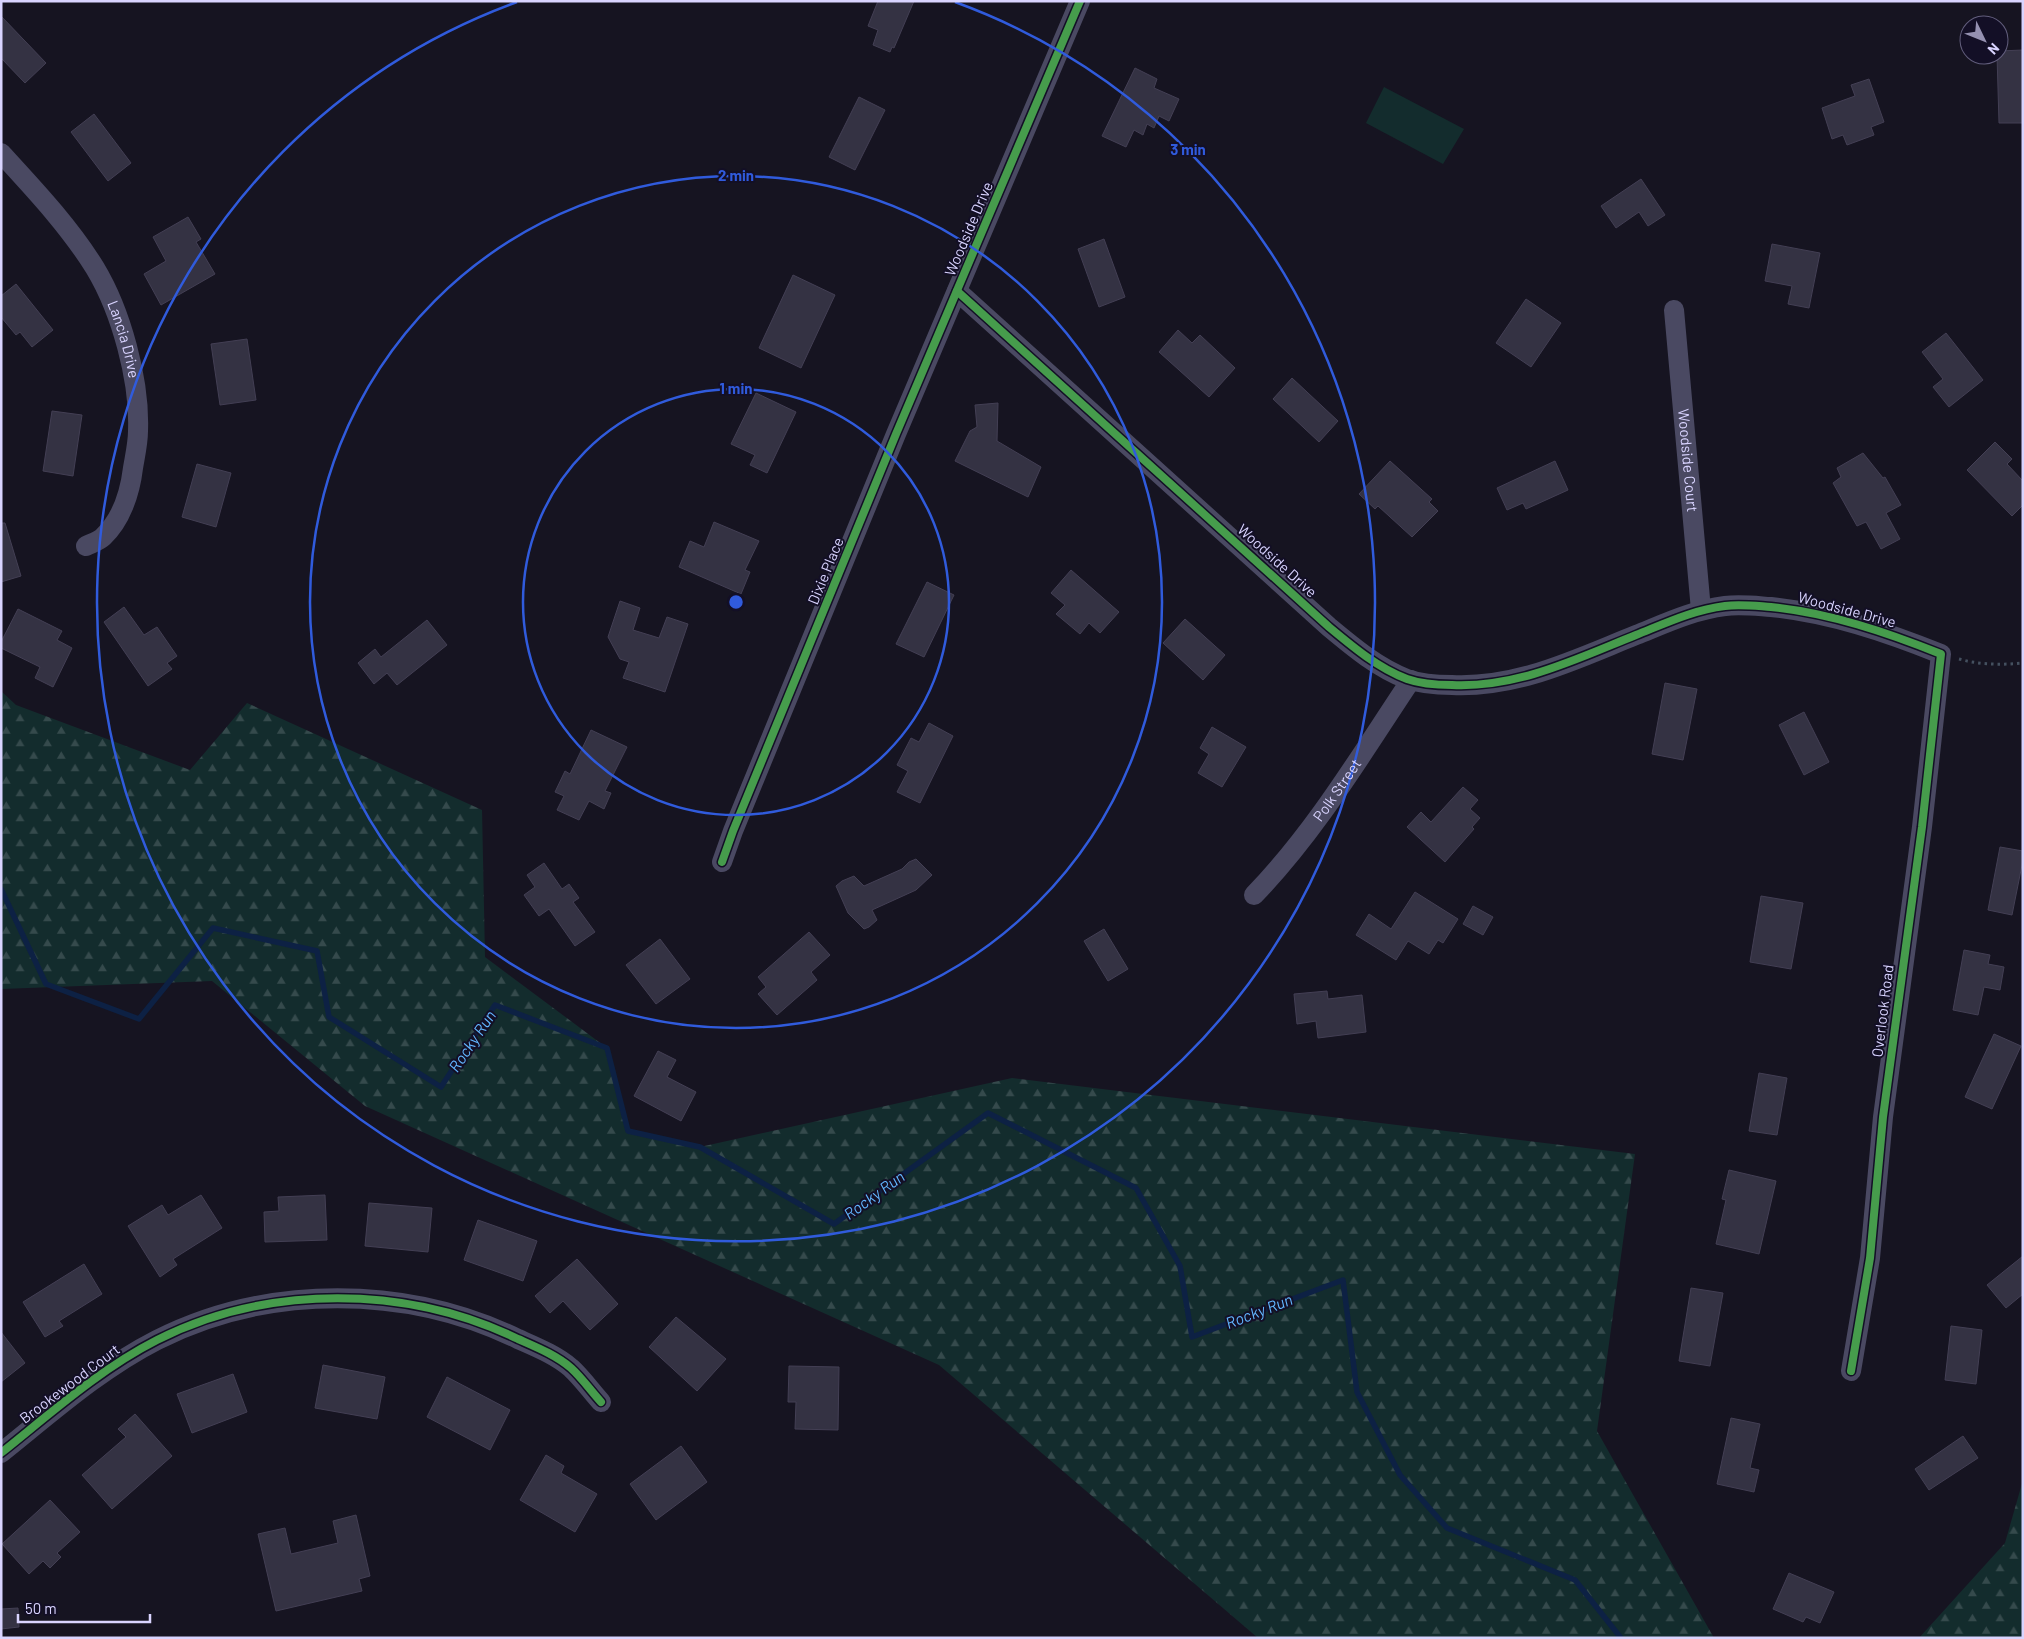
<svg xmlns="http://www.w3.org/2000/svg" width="2024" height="1639" viewBox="0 0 2024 1639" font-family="Barlow,sans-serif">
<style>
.forest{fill:url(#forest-firs)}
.garden{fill:#132c2d}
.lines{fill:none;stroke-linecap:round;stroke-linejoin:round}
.stream{stroke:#0d2144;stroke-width:5.5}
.building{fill:#343243;stroke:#433f54}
.path{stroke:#44505f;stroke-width:3;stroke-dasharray:2.5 4;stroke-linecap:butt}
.minor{stroke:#4a4962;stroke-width:20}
.cycleway-casing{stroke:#130f26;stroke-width:11}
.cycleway{stroke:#469c4c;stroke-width:8}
.ring{fill:none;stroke:#305bdc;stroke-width:2.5}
.labels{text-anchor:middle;stroke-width:4;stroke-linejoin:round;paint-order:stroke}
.street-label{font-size:15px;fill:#d9d4ff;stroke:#130f26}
.water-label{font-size:16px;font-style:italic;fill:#62b6ff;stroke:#130f26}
.centre{fill:#305bdc;stroke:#130f26;stroke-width:2.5}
.ring-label{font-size:15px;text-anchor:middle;font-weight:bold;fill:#305bdc;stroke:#130f26;stroke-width:4;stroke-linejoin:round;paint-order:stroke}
</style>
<defs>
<pattern id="forest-firs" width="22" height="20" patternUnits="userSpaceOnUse" patternTransform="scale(1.25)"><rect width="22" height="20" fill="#132c2d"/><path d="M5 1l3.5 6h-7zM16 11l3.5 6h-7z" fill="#354a4c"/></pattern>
</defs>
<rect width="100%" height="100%" fill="#161421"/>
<g class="forest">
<path d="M1,691L16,705L190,770L247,703L482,810L485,957L607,1048L629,1131L700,1147L1012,1078L1635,1154L1597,1431L1714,1638H1258L939,1365L365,1106L212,981L1,989Z"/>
<path d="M2023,1480V1638H1919L2005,1543Z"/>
</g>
<path class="garden" d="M1384,87L1464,129L1443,164L1366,123Z"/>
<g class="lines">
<path class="stream" d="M1,889L46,984L139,1019L213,928L317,951L329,1017L441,1087L495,1005L607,1048L628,1131L700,1147L834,1224L988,1113L1136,1188L1180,1266L1192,1337L1343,1280L1357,1392L1400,1475L1447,1528L1575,1580L1621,1638"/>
</g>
<g class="building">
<path d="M878,1H914L894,48L892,47L890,52L873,45L878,30L868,26Z"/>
<path d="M1,16L46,63L25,83L1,58Z"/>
<path d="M2023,50V123H1999L1997,55H1999V51Z"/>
<path d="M1135,68L1157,79L1154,88L1179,99L1169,121L1159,116L1154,128L1147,124L1143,135L1134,130L1126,147L1102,136Z"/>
<path d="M1869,79L1884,122L1871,127L1874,135L1847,145L1843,135L1832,139L1822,108L1855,96L1851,85Z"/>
<path d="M859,97L885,110L855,170L829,157Z"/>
<path d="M94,114L131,163L108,181L71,132Z"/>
<path d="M1641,179L1665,215L1648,226L1639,212L1616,228L1601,206Z"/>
<path d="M188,217L201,239L196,242L215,274L161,305L144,274L166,261L153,237Z"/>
<path d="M1104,239L1125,297L1099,307L1078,249Z"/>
<path d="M1772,244L1820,253L1809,308L1788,304L1792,286L1765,281Z"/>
<path d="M793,275L835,295L801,368L759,348Z"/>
<path d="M16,284L53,330L32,347L20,332L16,335L1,317V296Z"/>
<path d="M1526,299L1561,323L1531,367L1496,343Z"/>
<path d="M1178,330L1192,343L1200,335L1235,368L1209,397L1159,352Z"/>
<path d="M1946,333L1983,380L1949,407L1933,387L1943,379L1922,352Z"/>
<path d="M247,339L256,400L220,405L211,344Z"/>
<path d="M1292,378L1338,421L1319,442L1273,399Z"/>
<path d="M756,393L796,412L767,473L750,465L755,455L731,444Z"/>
<path d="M998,403L997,441L1041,467L1028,497L955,461L970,431L977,427L975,405Z"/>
<path d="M52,411L82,415L73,476L43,471Z"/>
<path d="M1995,442L2012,459L2007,464L2023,481V505L2012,516L1967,470Z"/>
<path d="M1863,453L1883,478L1885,477L1901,505L1886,513L1900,539L1881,549L1866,522L1857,526L1833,483L1841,477L1837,468Z"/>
<path d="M1390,461L1432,499L1429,502L1438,511L1412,537L1378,506L1375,509L1359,494Z"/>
<path d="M1555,461L1568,490L1526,509L1523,503L1507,510L1497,488Z"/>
<path d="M197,464L231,473L216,527L182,517Z"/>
<path d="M714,522L759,541L745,570L750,572L741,594L679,567L690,541L704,547Z"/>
<path d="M1,523H5L21,576L1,582Z"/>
<path d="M1071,570L1119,612L1100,633L1089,623L1080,634L1056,614L1065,605L1051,593Z"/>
<path d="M927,582L954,595L924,657L896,644Z"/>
<path d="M620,601L640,608L633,630L659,638L667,617L688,624L665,692L623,678L629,662L620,659L608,637Z"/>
<path d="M124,607L144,635L157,627L177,656L167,663L172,669L148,686L104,622Z"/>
<path d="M18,609L62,631L57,640L72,648L53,687L35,678L40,667L1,648V642Z"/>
<path d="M1185,619L1225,655L1203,680L1163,643Z"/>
<path d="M427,620L447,645L397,685L387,673L374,684L358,663L375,649L381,657Z"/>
<path d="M1665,683L1697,689L1683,760L1652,754Z"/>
<path d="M1804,712L1829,762L1804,775L1779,725Z"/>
<path d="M929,723L953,736L920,803L897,792L908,771L897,765L911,738L919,742Z"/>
<path d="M1212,727L1246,747L1222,787L1198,773L1209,754L1200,748Z"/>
<path d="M591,730L627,747L605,791L611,793L604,809L589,801L579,820L557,810L564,796L555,792L565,771L570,774Z"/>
<path d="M1463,787L1478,800L1470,809L1480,818L1472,827L1474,829L1445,862L1407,827L1421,812L1431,822Z"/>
<path d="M2000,847L2023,851V860L2012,915L1988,910Z"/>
<path d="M916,859L932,875L916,890L872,910L877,920L869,927L864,929L848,913L836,886L842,881L854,876L864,886L902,869L909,862Z"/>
<path d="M544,863L562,889L569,884L579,898L573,902L595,932L575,946L549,909L539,916L524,895L535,887L527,875Z"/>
<path d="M1415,892L1458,919L1443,943L1438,940L1429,954L1408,941L1396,960L1356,935L1369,914L1391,929Z"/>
<path d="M1761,896L1803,903L1791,969L1750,962Z"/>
<path d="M1473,906L1493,917L1483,935L1463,924Z"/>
<path d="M1104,929L1128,969L1108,981L1084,941Z"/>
<path d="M809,932L830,955L811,972L817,980L777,1015L758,994L766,987L758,977Z"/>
<path d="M660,939L690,979L656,1004L626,965Z"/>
<path d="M1964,950L1990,955L1988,964L2004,967L2000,990L1984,987L1978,1015L1953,1010Z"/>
<path d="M1327,991L1328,999L1362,995L1366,1032L1318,1038L1316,1021L1297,1024L1294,994Z"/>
<path d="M1994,1034L2021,1046L1992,1109L1965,1097Z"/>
<path d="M658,1051L676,1060L667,1077L696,1092L681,1121L634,1096Z"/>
<path d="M1759,1073L1787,1078L1777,1135L1749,1131Z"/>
<path d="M1729,1170L1776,1181L1759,1254L1716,1244L1726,1200L1722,1199Z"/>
<path d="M201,1195L222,1228L173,1259L177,1265L160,1277L128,1226L162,1205L168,1215Z"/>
<path d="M325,1195L327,1240L265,1242L264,1212L279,1211L278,1197Z"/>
<path d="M369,1203L432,1208L428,1252L365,1246Z"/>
<path d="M478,1220L537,1241L523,1281L464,1260Z"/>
<path d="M2023,1256V1294L2006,1308L1987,1285Z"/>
<path d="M577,1259L618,1304L590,1330L563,1301L550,1313L535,1296Z"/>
<path d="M84,1264L102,1294L59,1321L63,1326L45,1337L23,1302Z"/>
<path d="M1691,1288L1723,1293L1710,1366L1679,1361Z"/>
<path d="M676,1317L726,1359L697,1391L649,1347Z"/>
<path d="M1951,1326L1982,1330L1976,1384L1945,1380Z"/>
<path d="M1,1332L25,1363L1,1382Z"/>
<path d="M323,1365L385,1377L377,1419L315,1408Z"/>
<path d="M789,1366L839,1367L838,1430L795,1429L796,1402H788Z"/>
<path d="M233,1374L247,1412L192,1433L177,1394Z"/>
<path d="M447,1377L510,1410L490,1450L427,1417Z"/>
<path d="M135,1414L172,1456L112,1509L82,1475L126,1437L118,1429Z"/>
<path d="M1731,1418L1760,1424L1750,1468L1759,1470L1754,1492L1717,1484Z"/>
<path d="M1963,1436L1978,1458L1929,1490L1915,1469Z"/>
<path d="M681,1446L707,1482L656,1520L630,1484Z"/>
<path d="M546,1455L564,1466L561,1473L597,1494L575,1532L520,1500Z"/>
<path d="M50,1500L80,1532L57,1553L61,1557L50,1568L43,1561L29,1574L2,1544Z"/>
<path d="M356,1515L370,1576L359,1579L362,1591L276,1611L258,1534L285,1528L291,1554L338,1543L333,1521Z"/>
<path d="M1789,1573L1834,1592L1820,1623L1806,1617L1803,1622L1773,1609Z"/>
<path d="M18,1608L19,1627L1,1629V1609Z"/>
</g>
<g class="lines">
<path class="path" d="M1959,659C1980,665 2001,665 2023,663"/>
<g class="minor">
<path id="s1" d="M1,153C34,189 69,226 95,268C121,311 140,380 138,431C138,443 135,456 133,468C130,493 121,520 103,537C99,541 92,543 86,546"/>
<path d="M957,291L1329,627C1353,647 1378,668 1407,679C1421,684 1437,685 1452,685C1518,688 1576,659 1636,635C1666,623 1693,610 1725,606C1740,604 1756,606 1771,607C1830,613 1886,632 1941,654L1922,827L1883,1117L1870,1258L1851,1371"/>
<path id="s2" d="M1674,310L1701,610"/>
<path d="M722,862L733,831L896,434L1080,1"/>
<path id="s3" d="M1254,895C1316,831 1362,753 1411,680"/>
<path d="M1,1453C51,1413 100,1369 157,1340C268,1284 407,1285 518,1339C536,1347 556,1355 571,1368C582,1378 591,1391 601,1402"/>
</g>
<defs>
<g id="cycleway">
<path d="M957,291L1329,627C1353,647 1378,668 1407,679C1421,684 1437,685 1452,685C1518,688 1576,659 1636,635C1666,623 1693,610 1725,606C1740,604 1756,606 1771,607C1830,613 1886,632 1941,654L1922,827L1883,1117L1870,1258L1851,1371"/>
<path d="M722,862L733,831L896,434L1080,1"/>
<path d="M1,1453C51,1413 100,1369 157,1340C268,1284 407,1285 518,1339C536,1347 556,1355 571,1368C582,1378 591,1391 601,1402"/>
</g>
</defs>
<use href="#cycleway" class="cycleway-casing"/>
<use href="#cycleway" class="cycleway"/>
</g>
<g class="ring">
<circle cx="736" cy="602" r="213"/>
<circle cx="736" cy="602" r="426"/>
<path d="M955 2A639 639 0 1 1 517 2"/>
</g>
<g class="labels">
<g class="street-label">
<text transform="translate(969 229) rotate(-67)" y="5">Woodside Drive</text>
<text dy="5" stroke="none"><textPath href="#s1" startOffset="226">Lancia Drive</textPath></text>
<text dy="5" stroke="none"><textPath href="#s2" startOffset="151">Woodside Court</textPath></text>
<text transform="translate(1277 561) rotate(42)" y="5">Woodside Drive</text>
<text transform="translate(826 571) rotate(-68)" y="5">Dixie Place</text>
<text transform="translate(1847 610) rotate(15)" y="5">Woodside Drive</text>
<text dy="5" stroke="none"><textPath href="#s3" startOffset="134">Polk Street</textPath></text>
<text transform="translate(1883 1011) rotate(-83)" y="5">Overlook Road</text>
<text transform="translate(70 1384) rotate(-37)" y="5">Brookewood Court</text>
</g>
<g class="water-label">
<text transform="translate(472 1041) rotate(-56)" y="6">Rocky Run</text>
<text transform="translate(874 1195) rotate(-36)" y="6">Rocky Run</text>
<text transform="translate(1259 1311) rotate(-21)" y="6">Rocky Run</text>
</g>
</g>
<circle cx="736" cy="602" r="8" class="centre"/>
<g class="ring-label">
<text x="1188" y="155">3 min</text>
<text x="736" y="181">2 min</text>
<text x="736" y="394">1 min</text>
</g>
<rect width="2024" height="1639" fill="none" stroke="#d9d4ff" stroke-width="5"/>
<g transform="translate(1984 40) rotate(133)"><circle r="24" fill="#130f26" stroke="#625e7d"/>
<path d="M0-4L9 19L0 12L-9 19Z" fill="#9591b1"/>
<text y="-8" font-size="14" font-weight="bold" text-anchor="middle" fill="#d9d4ff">N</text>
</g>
<path d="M18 1614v8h132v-8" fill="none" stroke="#d9d4ff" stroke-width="2.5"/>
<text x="25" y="1614" font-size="15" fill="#d9d4ff" stroke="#130f26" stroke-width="4" paint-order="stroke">50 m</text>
</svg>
